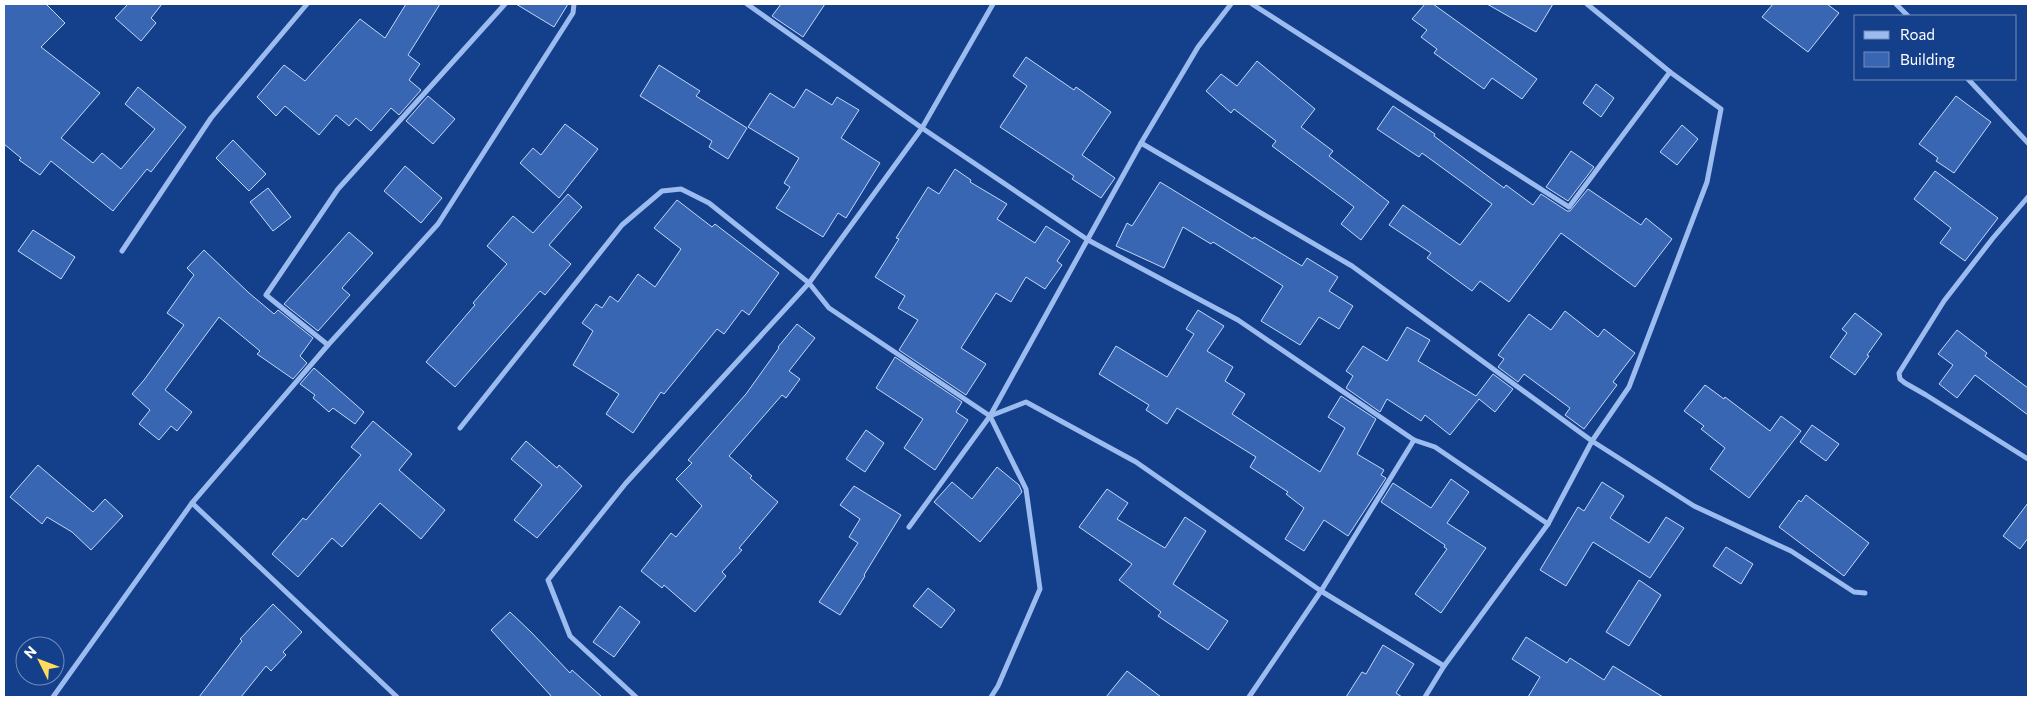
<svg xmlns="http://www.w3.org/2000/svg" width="2032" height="701" viewBox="0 0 2032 701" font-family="Commissioner,sans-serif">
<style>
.building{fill:#3866b2;stroke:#c3d8fb}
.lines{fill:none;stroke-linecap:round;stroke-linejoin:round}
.minor{stroke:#9cbcf0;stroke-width:5}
</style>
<rect width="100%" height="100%" fill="#143f8b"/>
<g class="building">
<path d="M4,4H46L65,23L41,47L100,93L61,138L93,163L102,153L121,169L155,129L125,104L138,87L186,127L151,172L147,169L113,211L51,161L40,175L19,160L21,158L4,144Z"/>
<path d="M128,4H162L151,18L156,23L141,41L115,18Z"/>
<path d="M406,4H440L408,55L420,64L409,80L421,90L399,115L391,108L371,131L356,118L349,126L336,115L319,135L285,106L276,116L257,97L284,65L305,81L360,19L385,38Z"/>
<path d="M516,4H568L554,27Z"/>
<path d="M781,4H825L803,37L772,16Z"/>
<path d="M1425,4H1433L1537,79L1522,99L1492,78L1484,89L1434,53L1437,49L1421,37L1427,30L1412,19Z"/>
<path d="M1487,4H1553L1536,32Z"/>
<path d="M1773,4H1827L1839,13L1808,52L1762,17Z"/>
<path d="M1026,57L1074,90L1076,87L1111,112L1082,155L1115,178L1101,198L1072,179L1074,176L1000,127L1027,86L1013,76Z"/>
<path d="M1257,61L1315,109L1301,127L1333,151L1329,156L1389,202L1361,240L1341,224L1354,207L1272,146L1276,141L1234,109L1231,113L1206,91L1221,74L1237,86Z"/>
<path d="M659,65L700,91L696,96L747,128L728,159L709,147L712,141L640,96Z"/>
<path d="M1596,84L1614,98L1601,117L1583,103Z"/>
<path d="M806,89L832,105L837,97L859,110L841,138L880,163L846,218L838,213L823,237L776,208L790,187L784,183L799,158L748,127L770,93L794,108Z"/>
<path d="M428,96L455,119L433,144L406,121Z"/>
<path d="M1956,96L1991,122L1954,173L1936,161L1938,158L1919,144Z"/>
<path d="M1393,106L1435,134L1434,136L1504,188L1506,185L1533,205L1541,194L1567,211H1570L1588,189L1641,225L1646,218L1672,239L1635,287L1561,233L1509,302L1480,281L1472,291L1427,258L1431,253L1389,225L1403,205L1460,245L1492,204L1422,153L1419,157L1377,129Z"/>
<path d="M565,124L598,149L559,198L520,163L533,148L541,155Z"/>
<path d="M1682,125L1698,139L1677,165L1660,152Z"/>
<path d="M233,140L266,174L249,191L216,158Z"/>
<path d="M1571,151L1594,167L1568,201L1546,187Z"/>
<path d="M405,166L442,198L421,223L384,191Z"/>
<path d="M955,169L971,180L970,182L1007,204L997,219L1035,243L1046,226L1070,241L1057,261L1062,265L1045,289L1026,277L1011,302L996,293L961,348L986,364L966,395L899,350L918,320L898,308L905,296L875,277L899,239L896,238L928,187L939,194Z"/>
<path d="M1935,171L1998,218L1965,261L1940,243L1951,228L1914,199Z"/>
<path d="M1160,182L1253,239L1254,237L1302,266L1307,258L1338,277L1329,291L1353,306L1339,329L1319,317L1300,345L1261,321L1283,286L1213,242L1211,244L1183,227L1164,268L1116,246L1127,223L1132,226Z"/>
<path d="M268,188L291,217L273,231L250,202Z"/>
<path d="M568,194L582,207L549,245L571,264L545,295L540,291L455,387L426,362L475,305L473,303L507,264L487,246L513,216L533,233Z"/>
<path d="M677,200L712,227L715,224L779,273L749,315L742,310L724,334L717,329L664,394L661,392L633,433L606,414L619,394L573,365L593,331L582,323L596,304L602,308L610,296L618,302L638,274L655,287L681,249L654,228Z"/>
<path d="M33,230L75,257L61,279L18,251Z"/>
<path d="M349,232L373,253L342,288L350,295L318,331L284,304Z"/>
<path d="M204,250L249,293L274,314L278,310L313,338L300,356L307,363L293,379L257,354L260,351L219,317L165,390L192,412L177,431L171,426L159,440L139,424L150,410L132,394L144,380L184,325L167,313L194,275L187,268Z"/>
<path d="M1198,310L1224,326L1207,351L1233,367L1225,381L1245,394L1232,414L1320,472L1345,428L1328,417L1341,396L1376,419L1357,454L1384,470L1381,475L1386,478L1348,536L1324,520L1304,551L1285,539L1304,508L1286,494L1288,492L1250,467L1256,457L1177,408L1167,424L1146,410L1149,405L1099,374L1116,346L1167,377L1194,334L1186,329Z"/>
<path d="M1565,311L1598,337L1604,329L1635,353L1613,382L1617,385L1584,429L1565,415L1570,408L1524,374L1518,382L1498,367L1504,359L1498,355L1529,314L1551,330Z"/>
<path d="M1855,313L1882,334L1867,355L1869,356L1855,375L1830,357L1847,333L1842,329Z"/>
<path d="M797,324L815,338L789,371L800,379L786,398L782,395L729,456L752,476L750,478L778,502L739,548L742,550L722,572L726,576L695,612L664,585L662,588L641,571L671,533L676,537L702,506L676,479L692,463L688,460L746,394L779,348L778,347Z"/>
<path d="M1407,327L1430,340L1418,361L1476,396L1493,374L1513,389L1495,412L1479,399L1450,435L1425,415L1421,421L1387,399L1380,412L1346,388L1353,376L1346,371L1363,346L1387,361Z"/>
<path d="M1957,330L1987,353L1985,356L2028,388V415L1975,375L1957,398L1939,384L1953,365L1938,354Z"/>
<path d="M895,357L962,402L956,412L968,420L935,470L904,448L923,419L876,388Z"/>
<path d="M314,368L364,412L355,424L333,408L329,412L313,398L315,395L300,384Z"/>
<path d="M1705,385L1724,399L1725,397L1770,431L1781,416L1801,431L1749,498L1710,469L1725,448L1701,429L1704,426L1684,411Z"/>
<path d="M373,421L412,454L399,470L445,510L421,539L380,503L342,547L332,538L298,577L272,554L303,518L306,520L361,455L351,447Z"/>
<path d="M1812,425L1839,444L1826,461L1800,442Z"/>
<path d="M866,430L884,443L865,472L846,459Z"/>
<path d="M526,441L557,468L559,465L582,486L537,538L514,520L542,485L511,459Z"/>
<path d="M38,465L93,512L105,499L123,516L91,550L72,532L47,517L42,524L10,497Z"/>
<path d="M997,467L1019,485L1022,492L980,542L934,502L952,482L972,499Z"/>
<path d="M1451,479L1469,492L1447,523L1486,548L1441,613L1415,594L1447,549L1444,547L1445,545L1381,502L1393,483L1431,508Z"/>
<path d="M1602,482L1624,496L1610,518L1649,543L1666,517L1684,528L1650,578L1593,542L1566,586L1540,570L1578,507L1584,511Z"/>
<path d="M854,486L901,515L864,575L865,576L840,615L819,602L858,543L849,537L860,519L840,505Z"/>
<path d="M1107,489L1128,503L1117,519L1165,548L1185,517L1206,531L1173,584L1228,621L1208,650L1158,616L1161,612L1119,580L1132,564L1079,527Z"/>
<path d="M1806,495L1869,543L1844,576L1779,527L1799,500L1801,502Z"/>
<path d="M2028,503V538L2020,549L2003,536Z"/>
<path d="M1726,547L1753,564L1741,584L1713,566Z"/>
<path d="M1639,580L1661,595L1629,646L1606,632Z"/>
<path d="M928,588L955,610L941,628L913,606Z"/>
<path d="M273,604L302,632L283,652L286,655L271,671L266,666L241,697H199L242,641L240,639Z"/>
<path d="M620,606L640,622L614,657L593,642Z"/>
<path d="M510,612L532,633L570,673L572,670L602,697H552L491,630Z"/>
<path d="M1526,637L1567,663L1570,658L1604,680L1613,666L1663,697H1528L1540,677L1512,659Z"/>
<path d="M1383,645L1414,664L1396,693L1402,697H1346L1362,672L1366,674Z"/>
<path d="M1127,671L1161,697H1106Z"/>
</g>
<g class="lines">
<g class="minor">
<path d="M747,4L922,128L1088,240L1238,320L1414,440L1435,447L1548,524"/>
<path d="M1252,4L1569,207L1670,72"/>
<path d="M1896,4L1908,16"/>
<path d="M1968,79L2028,143"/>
<path d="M1141,143L1352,266L1592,441L1694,506L1791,551L1854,592L1865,593"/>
<path d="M2028,197L1993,238L1944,301L1899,373L1900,379L1905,383L1926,395L2028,459"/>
<path d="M122,251L211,118L307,4"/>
<path d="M328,345L266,295L338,189L505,4"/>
<path d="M990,416L1026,489L1040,589L998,686L991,697"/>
<path d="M460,428L622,225L662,191L681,189L709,203L809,283L829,308L990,416L1026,402L1136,462L1321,591L1444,666"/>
<path d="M192,503L397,697"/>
<path d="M909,527L990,416L1141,143L1198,47L1231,4"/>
<path d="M53,697L192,503L328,345L438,224L573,13L574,4"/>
<path d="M636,697L570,636L548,580L626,483L809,283L922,128L993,4"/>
<path d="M1249,697L1321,591L1414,440"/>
<path d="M1425,697L1444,666L1548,524L1592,441L1629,387L1707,182L1721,109L1670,72L1587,4"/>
</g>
</g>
<rect width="2032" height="701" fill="none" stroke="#ffffff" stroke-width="10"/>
<rect x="1854" y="15" width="162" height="65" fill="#143f8b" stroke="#728cb9"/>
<rect x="1864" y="31" width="25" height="8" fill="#9cbcf0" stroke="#728cb9"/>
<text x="1900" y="40" font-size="15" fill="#ffffff">Road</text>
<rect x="1864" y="52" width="25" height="15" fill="#3866b2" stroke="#728cb9"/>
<text x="1900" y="65" font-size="15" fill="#ffffff">Building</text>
<g transform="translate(40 661) rotate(312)"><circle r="24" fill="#143f8b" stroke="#728cb9"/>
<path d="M0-4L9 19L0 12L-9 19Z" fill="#ffdc5b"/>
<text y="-8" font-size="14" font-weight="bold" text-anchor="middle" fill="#ffffff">N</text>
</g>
</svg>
